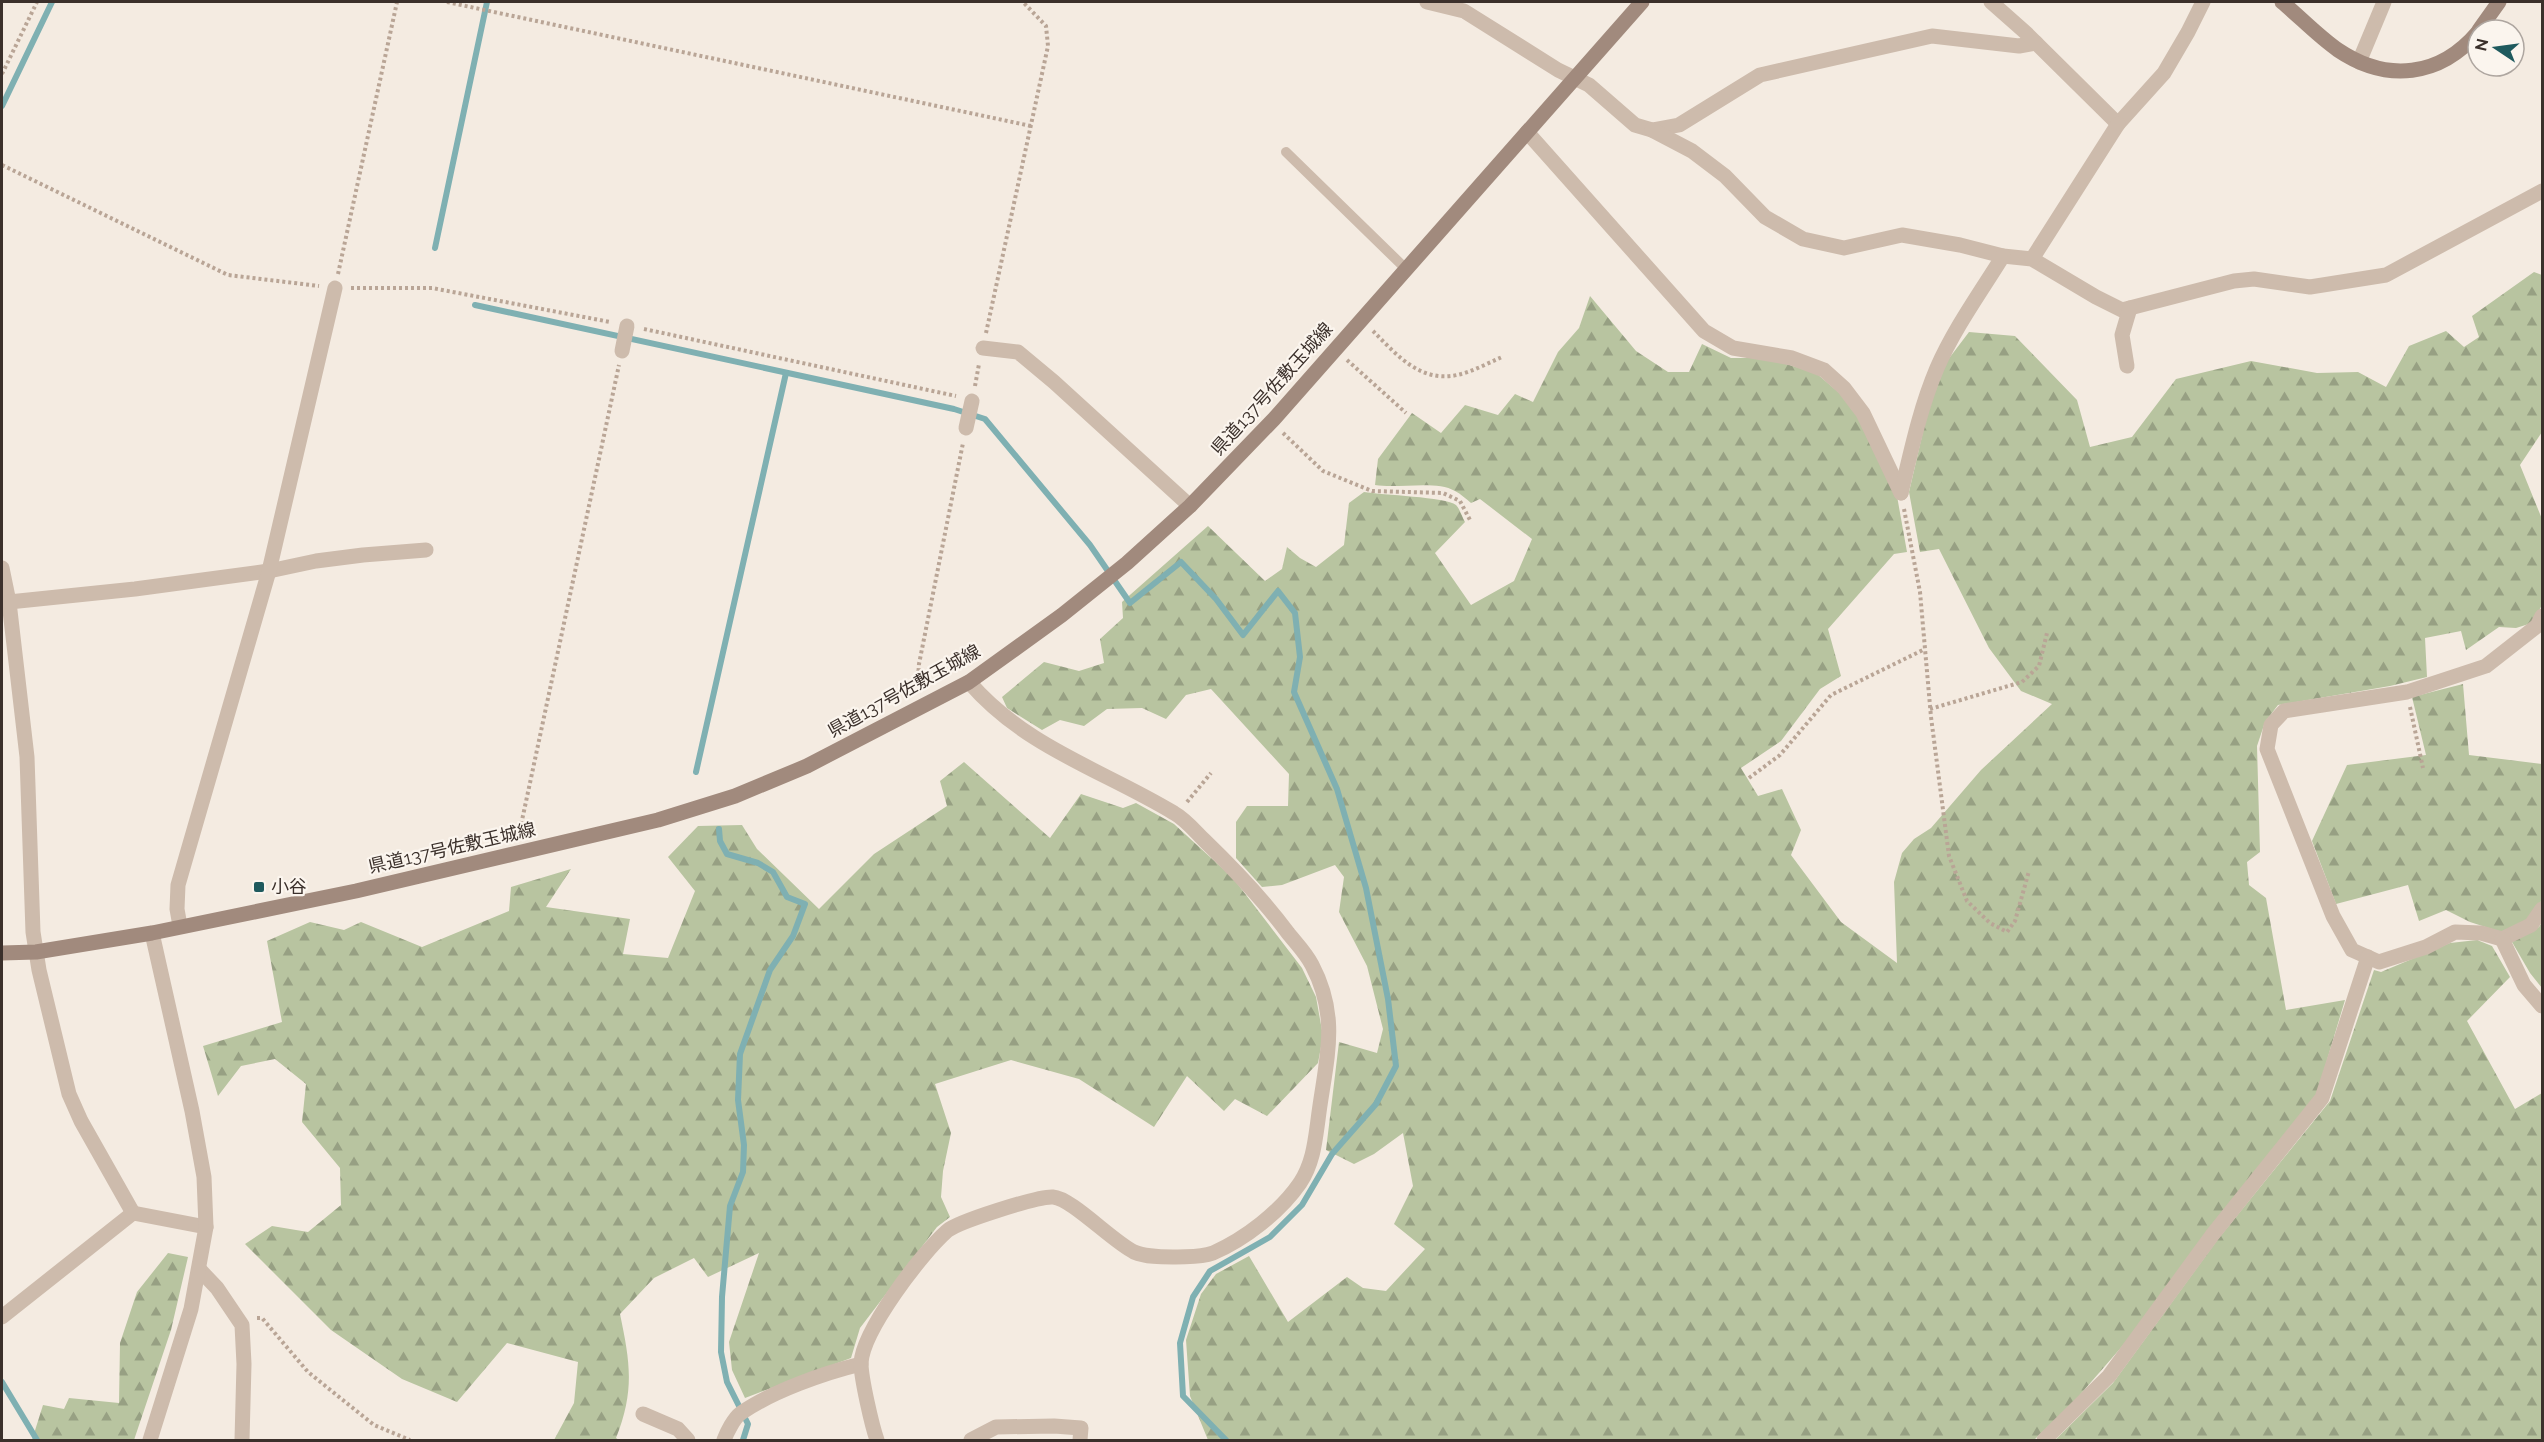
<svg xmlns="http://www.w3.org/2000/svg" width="2544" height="1442" viewBox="0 0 2544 1442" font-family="Raleway,'Noto Sans JP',sans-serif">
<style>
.forest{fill:url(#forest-firs)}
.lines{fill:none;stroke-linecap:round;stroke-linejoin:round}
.stream{stroke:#7fb0b2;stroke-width:6}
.path{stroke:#b9a596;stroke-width:4;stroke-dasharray:3 3;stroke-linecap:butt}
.service{stroke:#cdbbac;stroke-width:10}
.minor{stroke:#cdbbac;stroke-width:15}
.secondary{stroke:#a18a7d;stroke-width:15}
.poi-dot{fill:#1f5a5e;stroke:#fbf5ee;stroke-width:2}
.labels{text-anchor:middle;stroke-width:4.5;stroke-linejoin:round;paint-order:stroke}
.street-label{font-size:18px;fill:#3b302b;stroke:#fbf5ee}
.poi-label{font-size:18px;fill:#3b302b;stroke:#fbf5ee;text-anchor:start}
</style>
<defs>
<pattern id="forest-firs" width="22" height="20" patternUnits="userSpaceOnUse" patternTransform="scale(1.5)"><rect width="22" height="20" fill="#b8c4a0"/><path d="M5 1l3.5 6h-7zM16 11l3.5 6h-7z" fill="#97a083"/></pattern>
</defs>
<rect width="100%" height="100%" fill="#f4ebe1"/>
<g class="forest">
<path d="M2534,272L2542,275V432L2520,465L2542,519V605L2532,623L2516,628L2499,627L2466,650L2461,631L2425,638L2427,677L2390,686L2278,705L2265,722L2257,746L2260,852L2247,862L2249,885L2266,898L2286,1010L2345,1000L2316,1097L2125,1343L2072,1404L2034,1440H1208L1190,1396L1186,1340L1201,1294L1216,1274L1249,1256L1288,1322L1347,1277L1363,1288L1386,1291L1425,1249L1394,1224L1413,1186L1403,1133L1374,1154L1354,1164L1326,1150L1339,1042L1377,1053L1383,1029L1367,966L1339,912L1344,877L1335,865L1282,885L1262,887L1236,858V822L1247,806H1288L1289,774L1211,689L1186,695L1166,719L1142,708L1107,709L1084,726L1060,720L1042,730L1007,708L1002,697L1044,662L1079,671L1104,663L1100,639L1123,618L1122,602L1208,526L1265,581L1282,569L1287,547L1300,558L1316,567L1344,545L1349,503L1364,492C1382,495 1446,497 1456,505C1460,509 1462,517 1465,522L1435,553L1471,605L1514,581L1532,539L1480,499L1471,503C1466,499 1461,494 1455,491C1436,480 1398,489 1375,485L1378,459L1412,413L1441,433L1465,405L1498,415L1515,394L1533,402L1558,352L1579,328L1590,296L1636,351L1668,372H1689L1702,344L1731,358H1766L1816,373L1844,397L1862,420L1897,496L1907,552L1894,554L1828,629L1841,676L1820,689L1781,741L1741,768L1758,796L1782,789L1801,830L1791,855L1841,922L1897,963L1894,882L1902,853L1914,839L1931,828L1981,770L2052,704L2021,691L1989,648L1939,549L1920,552L1909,492L1928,410L1947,361L1969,332L2015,336L2077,400L2090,447L2132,437L2176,379L2251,361L2317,373L2358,372L2386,387L2409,346L2446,331L2464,347L2479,337L2472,316Z"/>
<path d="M2463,684L2469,755L2542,764V900L2528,920L2501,932L2470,922L2446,910L2419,921L2408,885L2336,904L2312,841L2347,765L2426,755L2412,697Z"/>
<path d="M964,762L1050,838L1081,794L1123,808L1136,803L1174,824L1233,878L1302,968L1316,997L1323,1036L1318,1063L1267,1116L1235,1099L1224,1111L1187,1076L1154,1127L1079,1079L1011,1060L935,1084L951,1133L943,1171L941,1197L950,1217L937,1227L860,1328L851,1358L745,1398L732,1370L729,1342L759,1253L708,1277L694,1258L654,1278L620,1314C630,1362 635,1390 616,1438L619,1440H554L574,1403L578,1362L507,1343L457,1402L402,1379L331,1330L245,1244L272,1226L308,1232L341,1205L340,1168L302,1122L306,1084L275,1059L241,1066L218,1096L203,1046L282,1022L267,941L310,922L344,930L361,922L422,947L509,911L511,887L571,869L546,907L630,919L623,954L668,958L695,891L668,857L698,826L742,825L757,849L819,909L874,854L947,806L940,781Z"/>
<path d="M2542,922V988L2530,973L2512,942L2539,927Z"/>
<path d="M2477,940L2492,946L2510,977L2467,1021L2515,1109L2542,1093V1440H2055L2113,1383L2218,1239L2330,1101L2374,970L2381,972L2450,943Z"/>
<path d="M168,1253L188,1257L171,1330L134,1440H32L43,1405L64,1409L69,1398L119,1403L120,1343L137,1292Z"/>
</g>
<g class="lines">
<g class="stream">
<path d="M2,106L52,2"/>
<path d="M435,248L487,2"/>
<path d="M475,305L954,409L985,419L1090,545L1130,603L1181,562L1216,599L1243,635L1278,591L1295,613L1300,657L1294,692L1337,789L1366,888L1388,999L1396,1066L1376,1104L1332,1154L1302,1205L1270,1237L1210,1271L1193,1297L1180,1343L1183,1396L1226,1440"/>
<path d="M696,772L786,373"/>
<path d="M719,829L720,841L727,854L758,863L773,872L787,897L805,904L793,936L770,970L740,1054L738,1100L744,1145L743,1172L730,1206L722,1297L721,1352L727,1382L748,1424L743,1440"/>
<path d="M2,1382L37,1440"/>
</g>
<g class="path">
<path d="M447,2L1031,126"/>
<path d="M2,74L37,2"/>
<path d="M2,165L228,275L319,286"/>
<path d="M338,274L397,2"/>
<path d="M351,288H432L610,322"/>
<path d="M644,329L956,396"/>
<path d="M1373,331C1396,354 1420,383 1457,375C1472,372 1488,363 1502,357"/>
<path d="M986,333L1048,46L1046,26L1023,2"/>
<path d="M1347,360L1406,413"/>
<path d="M975,386L979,364"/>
<path d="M1283,433L1323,471L1372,491L1443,493L1460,501L1471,522"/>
<path d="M1904,509L1920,592L1931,717L1949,856L1967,901L1990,923L2007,932L2015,921L2029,871"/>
<path d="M920,689L918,678L919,664L963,443"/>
<path d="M2410,707L2423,768"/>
<path d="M1930,709L2022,682L2039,666L2047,633"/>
<path d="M1749,778L1780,755L1831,695L1925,649"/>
<path d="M1187,802L1211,773"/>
<path d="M522,836L521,825L619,365"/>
<path d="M257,1318H262L308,1372L374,1425L410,1440"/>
</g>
<path class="service" d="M1286,152L1406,269"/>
<g class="minor">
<path d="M1427,2L1464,11L1558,70L1589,85L1635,125L1652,130L1679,125L1760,75L1932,36L2019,46L2036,43"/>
<path d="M1991,2L2025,32L2118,124L2164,73L2188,32L2203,2"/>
<path d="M2359,62L2384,2"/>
<path d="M1652,130L1692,151L1725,176L1765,217L1803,239L1844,248L1902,235L1960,245L2003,256L2032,259L2096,297L2122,310L2234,281L2254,279L2310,287L2386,275L2542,191"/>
<path d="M1527,132L1704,331L1733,348L1792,358L1824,370L1844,388L1863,413L1901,493"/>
<path d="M2032,259L2118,124"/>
<path d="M983,348L1018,352L1054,382L1190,506"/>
<path d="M622,351L627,326"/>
<path d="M2127,366L2122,335L2130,308"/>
<path d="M966,428L972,401"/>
<path d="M1901,493C1911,451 1920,408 1937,368C1954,329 1980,293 2003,256"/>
<path d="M2,568L9,602L27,757L33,932L39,970L69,1094L81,1121L133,1213"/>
<path d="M9,602L135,589L269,571L316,561L363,555L426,550"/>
<path d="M2542,616L2537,626L2486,666L2407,692L2284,711L2271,725L2267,749L2333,916L2352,950L2379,962L2426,947L2455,932L2481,933L2502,939L2531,925L2542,909"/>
<path d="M180,926L177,909L178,885L269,571L335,288"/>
<path d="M2502,939L2524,985L2542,1006"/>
<path d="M199,1269L217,1288L242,1325L244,1364L242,1440"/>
<path d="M2,1317L133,1213L206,1227"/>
<path d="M643,1414L678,1429L688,1440"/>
<path d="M150,1440L191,1309L206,1227L204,1177L192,1111L152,933"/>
<path d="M724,1440C727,1432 734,1418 741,1413C773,1391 824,1373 861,1364"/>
<path d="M877,1440C872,1426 861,1378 861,1363C863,1330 921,1254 947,1231C957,1222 1038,1196 1053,1197C1071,1198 1112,1241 1134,1252C1146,1257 1161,1257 1173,1257C1187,1256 1200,1258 1213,1253C1245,1239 1280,1212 1300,1183C1313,1163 1315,1142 1318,1120C1325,1062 1341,1020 1312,965C1306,953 1296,943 1288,933C1263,899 1234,869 1204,840C1195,831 1185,819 1174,813C1103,770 1026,748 969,682"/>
<path d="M971,1440L996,1427L1054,1426L1081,1428L1080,1440"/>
<path d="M2044,1440L2109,1376L2213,1234L2322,1098L2368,957"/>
</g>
<g class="secondary">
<path d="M2282,2C2300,17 2318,36 2338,50C2387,83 2440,77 2478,32"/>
<path d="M2479,30L2499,2"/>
<path d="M2,953L36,952L152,933L356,891L658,820L735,796L807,766L969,682L1062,615L1127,563L1190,506L1274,419L1642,2"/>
</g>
</g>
<rect class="poi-dot" x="253" y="881" width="12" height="12" rx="3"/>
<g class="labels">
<g class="street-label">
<text transform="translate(1272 389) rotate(-48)" y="6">県道137号佐敷玉城線</text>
<text transform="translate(904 691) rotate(-29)" y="6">県道137号佐敷玉城線</text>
<text transform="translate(452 848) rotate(-13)" y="6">県道137号佐敷玉城線</text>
</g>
<g class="poi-label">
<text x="271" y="893">小谷</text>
</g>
</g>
<rect width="2544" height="1442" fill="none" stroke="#3b302b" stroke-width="6"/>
<g transform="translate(2496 48) rotate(283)"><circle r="28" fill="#fbf5ee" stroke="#aea6a0" stroke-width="1.5"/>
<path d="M0-4.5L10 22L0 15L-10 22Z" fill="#1f5a5e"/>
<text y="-9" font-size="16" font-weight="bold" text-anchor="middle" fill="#3b302b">N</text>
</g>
</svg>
